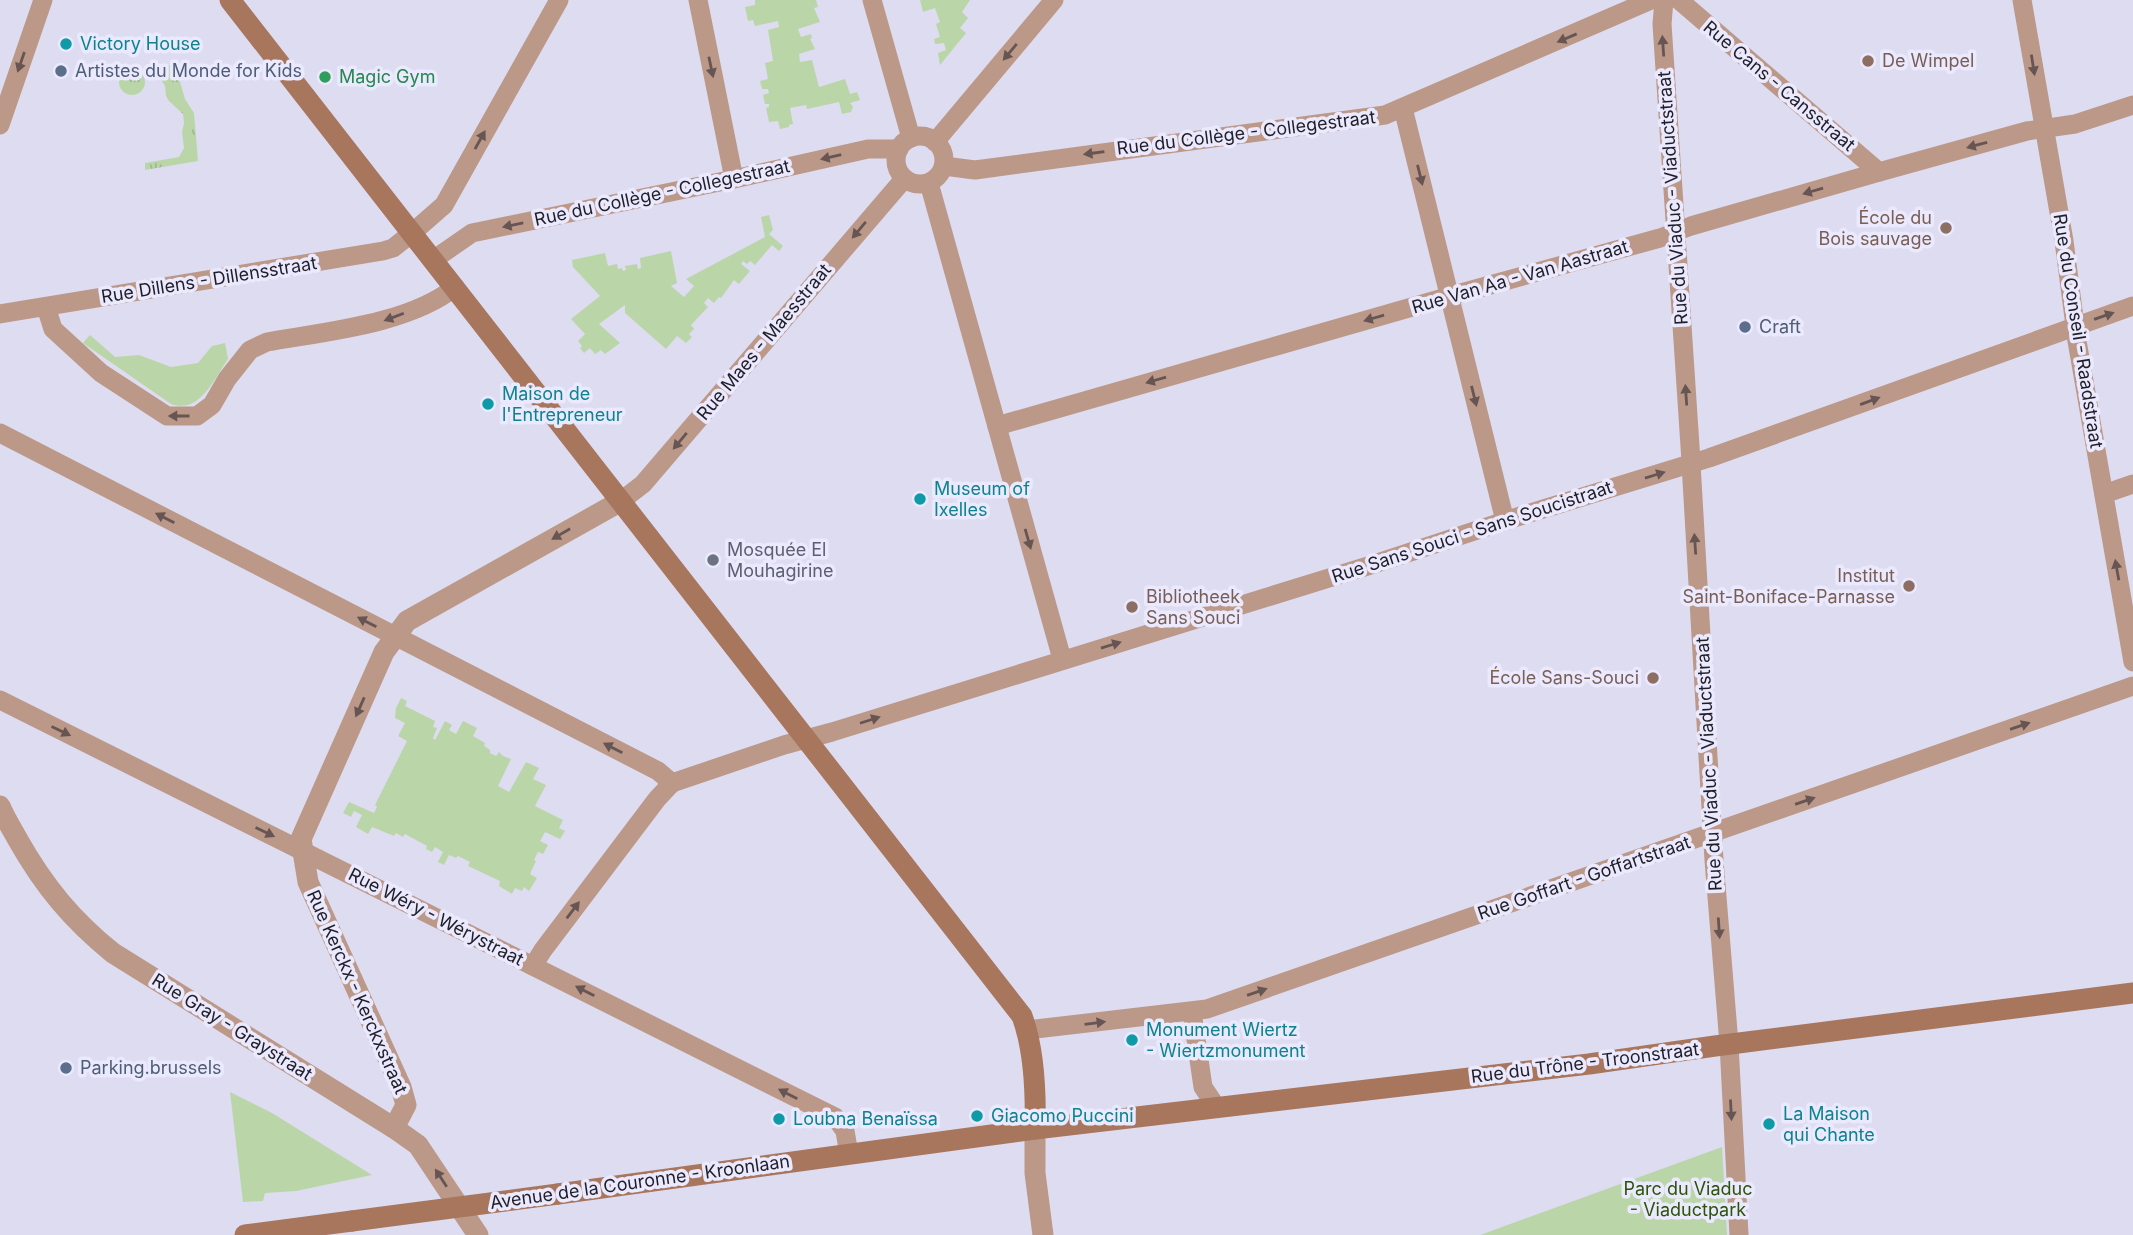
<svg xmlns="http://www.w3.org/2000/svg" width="2133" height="1235" viewBox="0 0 2133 1235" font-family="Inter,sans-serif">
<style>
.grass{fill:url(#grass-tufts)}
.green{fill:#bad6a9}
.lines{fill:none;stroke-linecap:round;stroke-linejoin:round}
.minor{stroke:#bb9888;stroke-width:19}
.tertiary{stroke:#bb9888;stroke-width:21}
.secondary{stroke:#a8755d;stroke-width:21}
.secondary-bridge{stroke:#a8755d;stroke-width:21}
.oneway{fill:#665553}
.culture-dot{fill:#0f9aa8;stroke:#ebe9fe;stroke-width:2.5}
.education-dot{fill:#8d6e63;stroke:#ebe9fe;stroke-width:2.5}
.service-dot{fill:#5c6f8a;stroke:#ebe9fe;stroke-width:2.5}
.leisure-dot{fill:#2e9e5b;stroke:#ebe9fe;stroke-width:2.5}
.worship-dot{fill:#6b7280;stroke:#ebe9fe;stroke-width:2.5}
.labels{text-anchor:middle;stroke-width:7;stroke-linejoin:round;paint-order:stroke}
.culture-label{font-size:18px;fill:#0d838f;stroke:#ebe9fe;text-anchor:start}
.education-label{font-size:18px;fill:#785e54;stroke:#ebe9fe;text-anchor:end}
.service-label{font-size:18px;fill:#4e5e75;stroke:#ebe9fe;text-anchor:start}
.leisure-label{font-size:18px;fill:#27864d;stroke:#ebe9fe;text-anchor:start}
.street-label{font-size:18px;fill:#201f27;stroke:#ebe9fe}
.worship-label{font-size:18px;fill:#5b616d;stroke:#ebe9fe;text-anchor:start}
.park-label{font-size:18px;fill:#2c5306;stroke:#ebe9fe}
</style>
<defs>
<pattern id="grass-tufts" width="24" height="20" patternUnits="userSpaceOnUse" patternTransform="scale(1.75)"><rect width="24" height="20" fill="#bad6a9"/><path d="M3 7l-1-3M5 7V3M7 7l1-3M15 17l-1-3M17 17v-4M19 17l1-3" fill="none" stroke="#a0b791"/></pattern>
</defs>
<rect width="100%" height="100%" fill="#dedcf0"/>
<g class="grass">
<path d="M171,64L180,82L185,99L194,113L198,161L145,170V163L179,157L184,148L182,132L184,123L183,114L169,101L166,96L165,86L160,78L163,75L164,69Z"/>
<circle cx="132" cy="82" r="13"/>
</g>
<g class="green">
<path d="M755,0H816L818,7L814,8L820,22L798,29L801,37L811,34L812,38L810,39L815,49L799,54L800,62L812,60L819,87L845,79L850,94L857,92L860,100L850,103L853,107L851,112L842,114L839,102L807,109L806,105L790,108L793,124L789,125V127L780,129L778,121L769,122L766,108L769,107V104H765L763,95L769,93L768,89H762L760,81L768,79L765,63L773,61L768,30L779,27L778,21L755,26L753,20L748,21L745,7L755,5Z"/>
<path d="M920,0H970L962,12L968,18L960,28L966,33L940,65L938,53L946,50L944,43L935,44L934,39L940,37L936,24L940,22L935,8L923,12Z"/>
<path d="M769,215L773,230L769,234L783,246L779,251L772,245L755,265L750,261L747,264L743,261L741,264L750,271L739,284L734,280L721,298L719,297L714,303L708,298L704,303L708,307L691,325L694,329L689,334L692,337L686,343L677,336L666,349L625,313V305L599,324L620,343L605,354L601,350L595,354L590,348L584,353L580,348L582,346L578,341L585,334L571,319L600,296L573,267L572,260L605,253L608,266L617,264L618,269L622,268L623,271L626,270L625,266L637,264L638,269L641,268L640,258L671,251L677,283L671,286L684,297L694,286L686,279L765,237L761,217Z"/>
<path d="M90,335L115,357L139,355L171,367L198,363L212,346L225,343L228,359C214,379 200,414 171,404L83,343Z"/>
<path d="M401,698L407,701L405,706L435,721L433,727L437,728L433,738L435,740L445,721L452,725L449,730L456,734L463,721L477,728L473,736L485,743L484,746L490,750V753L496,756L499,752L503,756L511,759L498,786L509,792L526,762L539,768L533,779L546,785L535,806L563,820L559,828L565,831L560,839L545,832L540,841L548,845L543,854L538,852L534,860L536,861L530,874L537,878L529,891L524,887L522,891L515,888L512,894L499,886L500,881L468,866L470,862L458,856L456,858L449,855L444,865L438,862L443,852L435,847L432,852L426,849L427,846L405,834L403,837L396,833L394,836L372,827L368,834L356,827L362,815L354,811L351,817L343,813L349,802L374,813L377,807L375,805L407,741L398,736L405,723L395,718L396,708Z"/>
<path d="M230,1092L272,1113L372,1175L296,1191L265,1193L263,1201L243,1202Z"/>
<path d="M1722,1147L1727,1235H1480Z"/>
</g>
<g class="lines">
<g class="minor">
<path d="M698,0L734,179"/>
<path d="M872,0L911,138"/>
<path d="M1664,0L1662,24L1690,446L1714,860L1729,1044L1739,1235"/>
<path d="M1679,0L1879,172"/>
<path d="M2022,0L2064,241L2077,341L2133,662"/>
<path d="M1403,108L1505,521"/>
<path d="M0,125L43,0"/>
<circle cx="920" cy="160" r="24"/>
<path d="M935,142L1054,0"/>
<path d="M944,166L975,170L1385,115L1651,0"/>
<path d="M929,183L1062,659"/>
<path d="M433,260L472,233L734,179L868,149H899"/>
<path d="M46,307L53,329L101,373L167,416H197L212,405L227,379L250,350L267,342C323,332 410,324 455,287"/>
<path d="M0,314L383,251L393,248L412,233L444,205L559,0"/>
<path d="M997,426L1461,293L1660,238L1691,226L1879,172L2027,131L2075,124L2133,105"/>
<path d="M0,433L658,771L672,783"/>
<path d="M2104,494L2133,484"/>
<path d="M621,501L643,484L904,179"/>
<path d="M0,700L835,1117L845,1131L849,1154"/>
<path d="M672,783L784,745L832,732L1371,565L1517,517L1709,458L2133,306"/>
<path d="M533,966L543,950L657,799L672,783"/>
<path d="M1192,1012L1203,1087L1217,1108"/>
<path d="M1027,1030L1207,1009L2133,686"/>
</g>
<g class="tertiary">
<path d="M0,806C5,818 12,829 18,840C44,886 72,920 113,953L394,1128L418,1145L478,1235"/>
<path d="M394,1128L406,1105L401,1087L308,882L301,839L384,652L407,621L621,501"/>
<path d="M1035,1129V1173L1043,1235"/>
</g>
<g class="secondary">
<path d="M230,0L1022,1016C1034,1049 1036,1093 1035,1129"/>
<path d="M558,1194L1035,1129L1589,1064L1715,1046L2133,993"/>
<path d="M245,1235L352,1221"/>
</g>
<path class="secondary-bridge" d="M352,1221L558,1194"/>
</g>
<defs><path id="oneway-solid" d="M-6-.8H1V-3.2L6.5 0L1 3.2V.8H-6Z" transform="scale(1.75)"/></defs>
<g class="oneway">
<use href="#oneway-solid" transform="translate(1567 38) rotate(157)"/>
<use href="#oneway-solid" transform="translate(1663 46) rotate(-94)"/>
<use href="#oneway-solid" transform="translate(1010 52) rotate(130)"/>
<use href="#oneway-solid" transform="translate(21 62) rotate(109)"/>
<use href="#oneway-solid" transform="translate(2033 65) rotate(81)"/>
<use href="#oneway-solid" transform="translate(711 67) rotate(78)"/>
<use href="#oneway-solid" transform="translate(480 140) rotate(-61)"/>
<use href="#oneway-solid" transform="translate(1977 145) rotate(165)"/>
<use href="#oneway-solid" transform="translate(1094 153) rotate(172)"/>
<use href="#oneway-solid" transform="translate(831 157) rotate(167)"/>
<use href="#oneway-solid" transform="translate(1420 175) rotate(76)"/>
<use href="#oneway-solid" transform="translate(1813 191) rotate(164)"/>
<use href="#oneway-solid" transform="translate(513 225) rotate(168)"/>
<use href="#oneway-solid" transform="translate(859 230) rotate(130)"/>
<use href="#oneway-solid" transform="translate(2104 316) rotate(-19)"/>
<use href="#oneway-solid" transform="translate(394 317) rotate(159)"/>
<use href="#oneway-solid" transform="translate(1374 318) rotate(164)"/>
<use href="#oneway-solid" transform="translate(1156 380) rotate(164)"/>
<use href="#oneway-solid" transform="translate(1686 395) rotate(-94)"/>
<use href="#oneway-solid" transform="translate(1474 396) rotate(76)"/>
<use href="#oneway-solid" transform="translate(1870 401) rotate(-20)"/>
<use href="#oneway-solid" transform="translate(179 416) rotate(-180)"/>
<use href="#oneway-solid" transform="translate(680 441) rotate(130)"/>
<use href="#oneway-solid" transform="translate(1655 475) rotate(-17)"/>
<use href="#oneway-solid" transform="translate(165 518) rotate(-153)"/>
<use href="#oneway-solid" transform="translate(561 534) rotate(150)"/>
<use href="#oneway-solid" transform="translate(1028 539) rotate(74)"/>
<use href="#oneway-solid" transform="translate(1695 544) rotate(-94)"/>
<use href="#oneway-solid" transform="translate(2117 570) rotate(-100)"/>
<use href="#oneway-solid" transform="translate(367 622) rotate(-153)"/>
<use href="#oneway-solid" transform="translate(1111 645) rotate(-17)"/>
<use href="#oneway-solid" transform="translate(360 707) rotate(114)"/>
<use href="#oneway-solid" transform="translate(870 720) rotate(-18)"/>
<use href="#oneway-solid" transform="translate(2020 726) rotate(-19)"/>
<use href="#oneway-solid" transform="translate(61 731) rotate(26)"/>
<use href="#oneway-solid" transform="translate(613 748) rotate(-153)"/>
<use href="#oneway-solid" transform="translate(1805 801) rotate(-19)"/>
<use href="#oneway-solid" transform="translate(265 832) rotate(26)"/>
<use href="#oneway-solid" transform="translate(573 910) rotate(-53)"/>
<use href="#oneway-solid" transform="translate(1719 928) rotate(86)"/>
<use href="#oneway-solid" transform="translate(585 991) rotate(-153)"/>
<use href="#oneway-solid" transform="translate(1257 992) rotate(-19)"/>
<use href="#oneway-solid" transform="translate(1095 1023) rotate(-7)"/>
<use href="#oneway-solid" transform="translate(788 1094) rotate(-153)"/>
<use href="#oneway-solid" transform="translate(1731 1110) rotate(87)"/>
<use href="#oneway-solid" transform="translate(441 1178) rotate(-123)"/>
</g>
<g class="culture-dot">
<circle cx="66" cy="44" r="7"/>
<circle cx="488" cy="404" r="7"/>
<circle cx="920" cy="499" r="7"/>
<circle cx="1132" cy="1040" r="7"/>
<circle cx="977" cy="1116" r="7"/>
<circle cx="779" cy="1119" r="7"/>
<circle cx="1769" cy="1124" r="7"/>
</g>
<g class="education-dot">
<circle cx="1868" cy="61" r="7"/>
<circle cx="1946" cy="228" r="7"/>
<circle cx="1909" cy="586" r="7"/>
<circle cx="1132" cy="607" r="7"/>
<circle cx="1653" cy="678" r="7"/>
</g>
<g class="service-dot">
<circle cx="61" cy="71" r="7"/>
<circle cx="1745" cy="327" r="7"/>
<circle cx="66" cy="1068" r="7"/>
</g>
<circle class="leisure-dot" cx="325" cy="77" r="7"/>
<circle class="worship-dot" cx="713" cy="560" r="7"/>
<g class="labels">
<g class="culture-label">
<text x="80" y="50">Victory House</text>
<text x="502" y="400">Maison de<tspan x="502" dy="21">l'Entrepreneur</tspan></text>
<text x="934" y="495">Museum of<tspan x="934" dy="21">Ixelles</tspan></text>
<text x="1146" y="1036">Monument Wiertz<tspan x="1146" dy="21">- Wiertzmonument</tspan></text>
<text x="1783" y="1120">La Maison<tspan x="1783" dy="21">qui Chante</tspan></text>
<text x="991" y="1122">Giacomo Puccini</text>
<text x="793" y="1125">Loubna Benaïssa</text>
</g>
<g class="education-label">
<text x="1882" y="67" text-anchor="start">De Wimpel</text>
<text x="1932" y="224">École du<tspan x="1932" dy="21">Bois sauvage</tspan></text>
<text x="1895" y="582">Institut<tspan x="1895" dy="21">Saint-Boniface-Parnasse</tspan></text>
<text x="1146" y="603" text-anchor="start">Bibliotheek<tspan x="1146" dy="21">Sans Souci</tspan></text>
<text x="1639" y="684">École Sans-Souci</text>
</g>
<g class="service-label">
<text x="75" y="77">Artistes du Monde for Kids</text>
<text x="1759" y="333">Craft</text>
<text x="80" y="1074">Parking.brussels</text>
</g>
<g class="leisure-label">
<text x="339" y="83">Magic Gym</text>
</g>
<g class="street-label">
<text transform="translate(1779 86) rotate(40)" y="6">Rue Cans - Cansstraat</text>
<text transform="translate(1246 133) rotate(-7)" y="6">Rue du Collège - Collegestraat</text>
<text transform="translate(662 193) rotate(-12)" y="6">Rue du Collège - Collegestraat</text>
<text transform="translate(1673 198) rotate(-94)" y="6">Rue du Viaduc - Viaductstraat</text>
<text transform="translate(1520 277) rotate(-16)" y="6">Rue Van Aa - Van Aastraat</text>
<text transform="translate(209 280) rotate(-9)" y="6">Rue Dillens - Dillensstraat</text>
<text transform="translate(2078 331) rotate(81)" y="6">Rue du Conseil - Raadstraat</text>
<text transform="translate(764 342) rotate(-50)" y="6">Rue Maes - Maesstraat</text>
<text transform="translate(1472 532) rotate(-18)" y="6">Rue Sans Souci - Sans Soucistraat</text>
<text transform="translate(1709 764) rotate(-93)" y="6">Rue du Viaduc - Viaductstraat</text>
<text transform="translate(1584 878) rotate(-19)" y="6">Rue Goffart - Goffartstraat</text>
<text transform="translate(436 917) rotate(27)" y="6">Rue Wéry - Wérystraat</text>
<text transform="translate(357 992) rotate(66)" y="6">Rue Kerckx - Kerckxstraat</text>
<text transform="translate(232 1027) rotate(32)" y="6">Rue Gray - Graystraat</text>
<text transform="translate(1585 1063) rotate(-7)" y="6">Rue du Trône - Troonstraat</text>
<text transform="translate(640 1182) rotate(-8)" y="6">Avenue de la Couronne - Kroonlaan</text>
</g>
<g class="worship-label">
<text x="727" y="556">Mosquée El<tspan x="727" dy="21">Mouhagirine</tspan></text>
</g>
<g class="park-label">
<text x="1688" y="1195">Parc du Viaduc<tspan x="1688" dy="21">- Viaductpark</tspan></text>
</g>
</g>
</svg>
